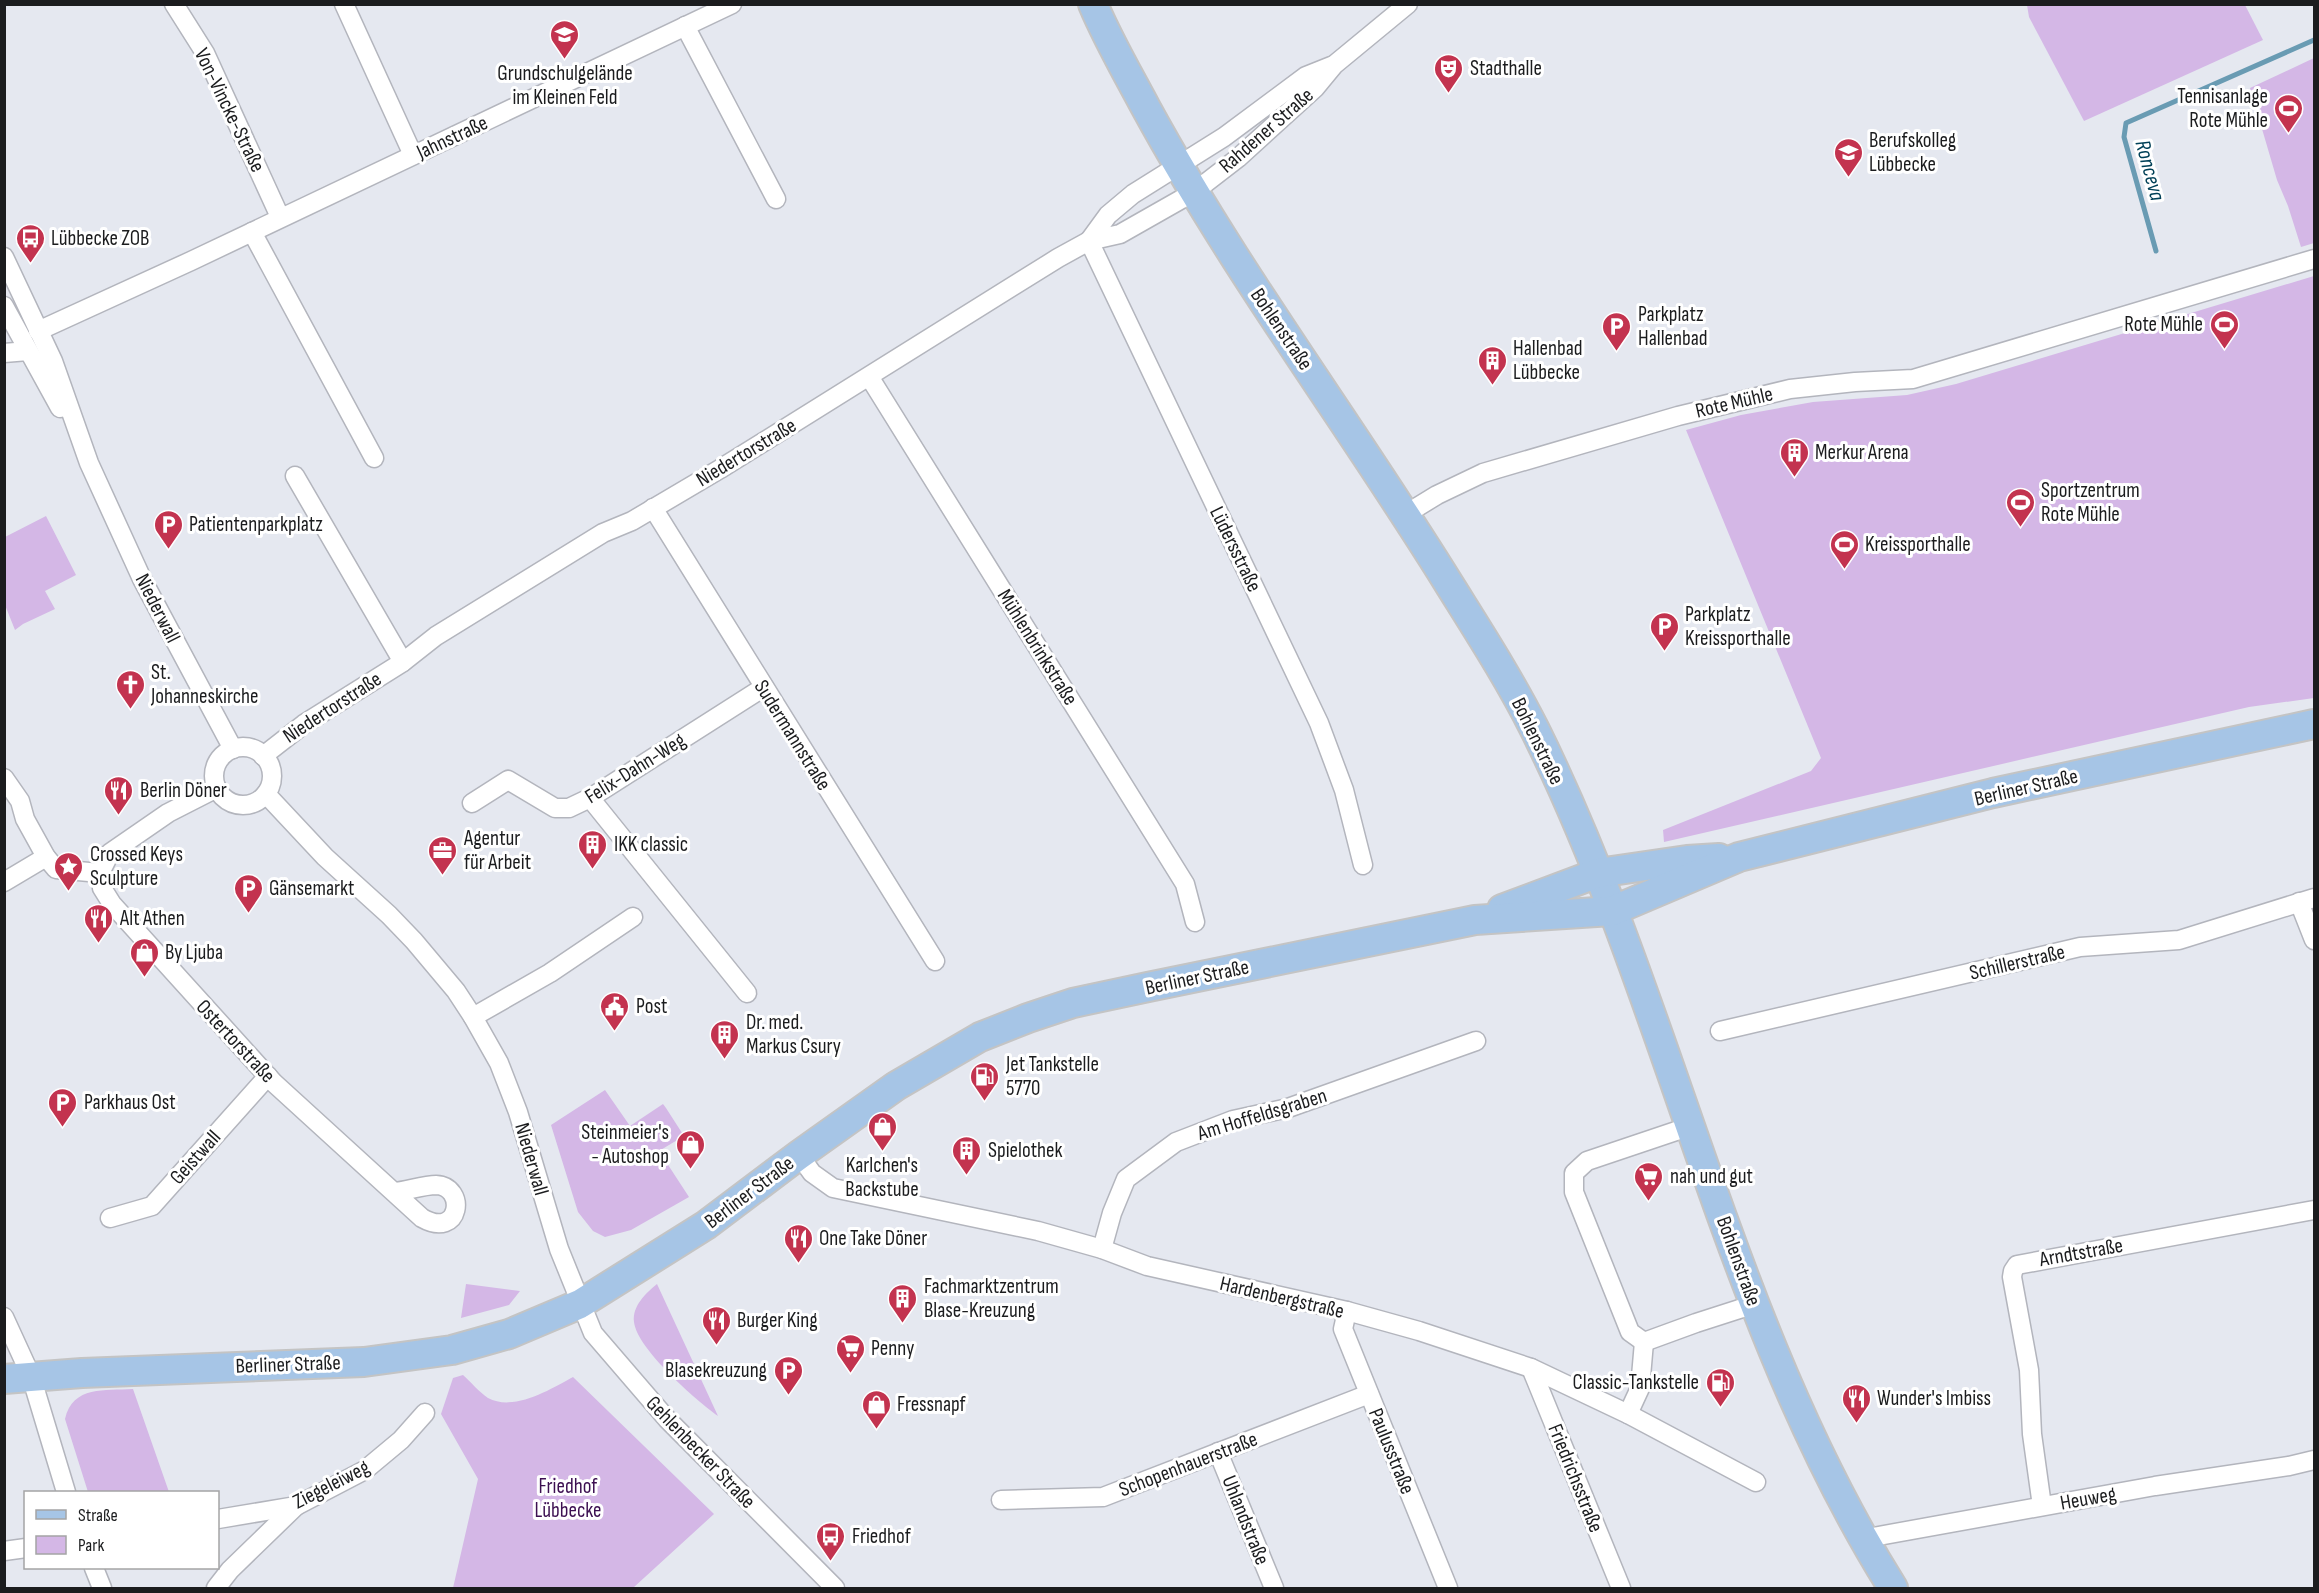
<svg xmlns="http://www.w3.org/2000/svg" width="2319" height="1593" viewBox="0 0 2319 1593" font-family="'Sofia Sans Condensed',sans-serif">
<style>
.green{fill:#d4b7e6}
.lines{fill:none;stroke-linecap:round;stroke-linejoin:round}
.stream{stroke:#699bb3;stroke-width:5}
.street-casing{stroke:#b3b5bd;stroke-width:21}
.primary-casing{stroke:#c4c4c4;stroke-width:32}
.street{stroke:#fff;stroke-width:18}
.primary{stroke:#a6c5e6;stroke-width:28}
.labels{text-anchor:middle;stroke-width:6;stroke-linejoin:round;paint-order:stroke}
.poi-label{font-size:21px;fill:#1b1c1e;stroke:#fff;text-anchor:start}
.street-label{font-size:21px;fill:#1b1c1e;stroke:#fff}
.park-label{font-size:21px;fill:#3c0f51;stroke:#fff}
.water-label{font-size:22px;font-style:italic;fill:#004057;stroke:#fff}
</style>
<rect width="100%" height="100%" fill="#e5e8f0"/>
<g class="green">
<path d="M2027,5H2245L2263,40L2084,121L2029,17Z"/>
<path d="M2314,58V243L2301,247L2288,206L2277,180L2250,88Z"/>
<path d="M2314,276V698L2249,707L1664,842L1663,830L1811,771L1821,758L1686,430L1741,415L1813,402L1907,395L1956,384Z"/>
<path d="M46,516L76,575L45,591L55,609L23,624L15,630L5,605V537Z"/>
<path d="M605,1090L630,1126L663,1104L666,1108L684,1136L659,1151L689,1197L631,1230L605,1237L593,1231L578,1212L551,1125Z"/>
<path d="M466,1284L520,1291L509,1305L461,1318Z"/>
<path d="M657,1284L718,1416C697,1401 637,1349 634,1322C632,1306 646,1293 657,1284Z"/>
<path d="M463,1375C471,1382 479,1392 488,1398C514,1412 551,1389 573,1377L714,1514L633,1588H453L478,1479L441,1414L453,1378Z"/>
<path d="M133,1389L169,1492H88L65,1419C73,1385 105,1391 133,1389Z"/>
</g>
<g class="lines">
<path class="stream" d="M2156,251L2124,137L2126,123L2314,40"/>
<defs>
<g id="street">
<path d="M174,4L205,53L280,217"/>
<path d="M344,4L413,155"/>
<path d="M685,26L776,199"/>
<path d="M252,232L374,458"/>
<path d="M1089,241L1319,723L1344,790L1363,865"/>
<path d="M1089,241L1108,215L1133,194L1224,137L1306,76L1331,66"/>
<path d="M4,257L53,361L89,463L142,579L233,749"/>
<path d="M4,306L60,408"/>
<path d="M38,331L191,261L732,4"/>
<path d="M4,353L28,351"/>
<path d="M870,378L1185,884L1195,922"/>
<path d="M295,476L403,662"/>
<path d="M653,508L935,961"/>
<path d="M1406,514L1437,495L1483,473L1678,416L1790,389L1855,382L1913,379L2314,259"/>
<circle cx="243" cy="776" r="29"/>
<path d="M263,756L304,724L403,662L436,636L603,533L632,521L720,469L1058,258L1089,241L1120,234L1194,192L1238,158L1315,88L1334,65L1408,4"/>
<path d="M4,778L20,801L25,819L46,857L56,869L100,873"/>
<path d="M266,794L325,857L389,915L414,941L456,991L473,1017L499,1063L518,1112L559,1249L593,1333L667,1419L835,1588"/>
<path d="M590,798L747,993"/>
<path d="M472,803L508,780L555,808H569L590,798L764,687"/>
<path d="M100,873L102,888L112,904L274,1083L422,1218C461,1240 467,1186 436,1185C424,1185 406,1191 394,1192"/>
<path d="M100,873L110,853L168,813L217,788"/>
<path d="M4,882L46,857"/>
<path d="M2299,902L2314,940"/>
<path d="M473,1017L550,973L633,917"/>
<path d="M1720,1031L2080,947L2179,940L2314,898"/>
<path d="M1691,1126L1587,1161L1574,1173V1192L1630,1332L1644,1342L1696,1323L1755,1304"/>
<path d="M799,1155L812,1173L833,1188L1038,1231L1102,1249L1147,1266L1347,1311L1419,1331L1531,1368L1628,1414L1756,1482"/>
<path d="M110,1218L152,1206L268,1076"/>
<path d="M1102,1249L1112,1213L1126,1179L1176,1142L1233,1120L1288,1108L1476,1041"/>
<path d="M1347,1311L1343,1329L1448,1588"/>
<path d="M4,1317L31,1376L66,1492"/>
<path d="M1531,1368L1621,1588"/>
<path d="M1628,1414L1640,1388L1644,1342"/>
<path d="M1218,1452L1274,1588"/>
<path d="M1001,1500L1103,1497L1369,1394"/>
<path d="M2042,1506L2032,1434L2029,1370L2012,1277L2013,1271L2017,1265L2314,1210"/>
<path d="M218,1519L296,1506L365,1470L401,1440L425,1413"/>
<path d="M1862,1539L2155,1486L2289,1466L2314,1460"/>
<path d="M4,1551L26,1548"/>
<path d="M94,1568L102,1588"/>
<path d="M216,1588L230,1570L296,1506"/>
</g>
<g id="primary">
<path d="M1093,4C1108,40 1128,74 1146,108C1236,273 1350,424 1449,584C1479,632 1510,680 1535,730C1673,1009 1727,1324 1893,1588"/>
<path d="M1502,909L1598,873L1687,860L1719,858"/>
<path d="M4,1379L82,1373L364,1362L452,1350L509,1334L580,1304L706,1225L799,1155L896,1086L980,1037L1028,1018L1073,1003L1148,987L1475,920L1612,911L1739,857L1993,793L2314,724"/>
</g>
</defs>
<use href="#street" class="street-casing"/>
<use href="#primary" class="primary-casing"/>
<use href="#street" class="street"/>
<use href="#primary" class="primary"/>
</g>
<defs>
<symbol id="school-pin" viewBox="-11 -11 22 30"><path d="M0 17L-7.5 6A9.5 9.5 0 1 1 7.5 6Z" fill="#c3334f" stroke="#fff"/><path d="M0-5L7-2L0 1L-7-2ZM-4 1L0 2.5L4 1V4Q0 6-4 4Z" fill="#fff"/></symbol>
<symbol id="theatre-pin" viewBox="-11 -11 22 30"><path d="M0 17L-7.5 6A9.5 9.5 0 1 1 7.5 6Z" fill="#c3334f" stroke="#fff"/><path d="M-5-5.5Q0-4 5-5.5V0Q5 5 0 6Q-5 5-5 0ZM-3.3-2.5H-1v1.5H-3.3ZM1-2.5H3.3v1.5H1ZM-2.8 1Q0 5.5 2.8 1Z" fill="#fff"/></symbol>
<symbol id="stadium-pin" viewBox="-11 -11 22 30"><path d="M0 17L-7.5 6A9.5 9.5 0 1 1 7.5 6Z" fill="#c3334f" stroke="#fff"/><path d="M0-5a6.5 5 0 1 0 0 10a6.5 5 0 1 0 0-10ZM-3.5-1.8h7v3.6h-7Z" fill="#fff"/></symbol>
<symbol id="bus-pin" viewBox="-11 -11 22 30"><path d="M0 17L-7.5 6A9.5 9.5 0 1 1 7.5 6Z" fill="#c3334f" stroke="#fff"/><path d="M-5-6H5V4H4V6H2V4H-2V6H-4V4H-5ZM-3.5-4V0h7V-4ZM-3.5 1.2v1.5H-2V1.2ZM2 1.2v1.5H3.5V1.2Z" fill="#fff"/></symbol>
<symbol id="parking-pin" viewBox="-11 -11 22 30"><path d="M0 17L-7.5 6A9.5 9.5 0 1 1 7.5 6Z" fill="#c3334f" stroke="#fff"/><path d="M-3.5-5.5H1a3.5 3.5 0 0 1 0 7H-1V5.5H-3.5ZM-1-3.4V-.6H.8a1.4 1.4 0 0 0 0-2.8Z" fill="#fff"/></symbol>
<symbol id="building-pin" viewBox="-11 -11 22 30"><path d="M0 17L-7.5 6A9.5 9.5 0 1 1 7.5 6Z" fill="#c3334f" stroke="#fff"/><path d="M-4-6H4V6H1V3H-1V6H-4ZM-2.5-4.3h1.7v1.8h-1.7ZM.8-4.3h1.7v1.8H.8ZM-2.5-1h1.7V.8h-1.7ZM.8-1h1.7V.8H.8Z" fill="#fff"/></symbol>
<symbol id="church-pin" viewBox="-11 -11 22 30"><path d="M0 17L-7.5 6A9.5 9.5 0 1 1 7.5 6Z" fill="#c3334f" stroke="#fff"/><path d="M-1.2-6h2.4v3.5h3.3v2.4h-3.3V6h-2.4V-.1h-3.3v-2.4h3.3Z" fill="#fff"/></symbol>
<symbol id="restaurant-pin" viewBox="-11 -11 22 30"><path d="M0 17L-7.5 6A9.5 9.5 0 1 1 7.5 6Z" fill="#c3334f" stroke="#fff"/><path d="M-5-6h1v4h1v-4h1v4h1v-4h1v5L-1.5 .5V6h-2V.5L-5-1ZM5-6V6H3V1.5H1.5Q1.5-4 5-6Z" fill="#fff"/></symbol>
<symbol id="office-pin" viewBox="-11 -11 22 30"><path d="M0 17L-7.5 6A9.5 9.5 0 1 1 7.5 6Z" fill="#c3334f" stroke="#fff"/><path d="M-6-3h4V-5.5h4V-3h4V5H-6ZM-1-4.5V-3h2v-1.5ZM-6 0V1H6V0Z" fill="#fff"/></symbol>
<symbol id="sight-pin" viewBox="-11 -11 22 30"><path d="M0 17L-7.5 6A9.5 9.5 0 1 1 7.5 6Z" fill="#c3334f" stroke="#fff"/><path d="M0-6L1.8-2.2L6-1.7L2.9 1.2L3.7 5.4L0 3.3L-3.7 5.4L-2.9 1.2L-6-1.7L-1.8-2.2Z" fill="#fff"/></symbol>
<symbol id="shop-pin" viewBox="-11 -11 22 30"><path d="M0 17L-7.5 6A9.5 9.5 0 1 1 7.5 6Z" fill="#c3334f" stroke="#fff"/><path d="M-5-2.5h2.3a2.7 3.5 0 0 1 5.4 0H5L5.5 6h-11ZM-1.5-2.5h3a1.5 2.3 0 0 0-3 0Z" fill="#fff"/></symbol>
<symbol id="civic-pin" viewBox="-11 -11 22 30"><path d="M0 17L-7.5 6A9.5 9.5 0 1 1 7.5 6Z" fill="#c3334f" stroke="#fff"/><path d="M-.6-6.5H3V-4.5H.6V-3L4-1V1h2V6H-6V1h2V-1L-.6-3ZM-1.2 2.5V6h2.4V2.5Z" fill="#fff"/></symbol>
<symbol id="fuel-pin" viewBox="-11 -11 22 30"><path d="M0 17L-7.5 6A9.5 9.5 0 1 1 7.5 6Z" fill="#c3334f" stroke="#fff"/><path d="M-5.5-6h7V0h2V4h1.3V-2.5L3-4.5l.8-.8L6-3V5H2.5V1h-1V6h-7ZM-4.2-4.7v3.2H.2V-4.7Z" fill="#fff"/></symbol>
<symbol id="supermarket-pin" viewBox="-11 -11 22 30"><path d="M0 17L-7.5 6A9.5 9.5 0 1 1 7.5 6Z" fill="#c3334f" stroke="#fff"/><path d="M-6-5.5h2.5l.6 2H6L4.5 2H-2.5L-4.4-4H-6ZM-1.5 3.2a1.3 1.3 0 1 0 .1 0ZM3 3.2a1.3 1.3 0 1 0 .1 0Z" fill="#fff"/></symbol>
</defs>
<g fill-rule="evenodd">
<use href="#school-pin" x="548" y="18" width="33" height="45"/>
<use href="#theatre-pin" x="1432" y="52" width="33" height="45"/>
<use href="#stadium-pin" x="2272" y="92" width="33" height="45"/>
<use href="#school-pin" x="1832" y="136" width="33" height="45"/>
<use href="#bus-pin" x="14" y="222" width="33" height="45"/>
<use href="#stadium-pin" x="2208" y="308" width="33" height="45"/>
<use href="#parking-pin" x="1600" y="310" width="33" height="45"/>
<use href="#building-pin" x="1476" y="344" width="33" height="45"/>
<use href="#building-pin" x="1778" y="436" width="33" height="45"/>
<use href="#stadium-pin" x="2004" y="486" width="33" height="45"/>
<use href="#parking-pin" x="152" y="508" width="33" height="45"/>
<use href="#stadium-pin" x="1828" y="528" width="33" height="45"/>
<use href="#parking-pin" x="1648" y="610" width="33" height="45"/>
<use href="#church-pin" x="114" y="668" width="33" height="45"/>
<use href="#restaurant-pin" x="102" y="774" width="33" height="45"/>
<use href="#building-pin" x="576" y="828" width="33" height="45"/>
<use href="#office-pin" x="426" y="834" width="33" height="45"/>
<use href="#sight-pin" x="52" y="850" width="33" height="45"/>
<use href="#parking-pin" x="232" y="872" width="33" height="45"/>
<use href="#restaurant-pin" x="82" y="902" width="33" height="45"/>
<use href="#shop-pin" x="128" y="936" width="33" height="45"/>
<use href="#civic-pin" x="598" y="990" width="33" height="45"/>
<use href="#building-pin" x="708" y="1018" width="33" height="45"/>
<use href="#fuel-pin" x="968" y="1060" width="33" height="45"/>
<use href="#parking-pin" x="46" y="1086" width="33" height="45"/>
<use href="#shop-pin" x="866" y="1110" width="33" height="45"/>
<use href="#shop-pin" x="674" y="1128" width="33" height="45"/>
<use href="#building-pin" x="950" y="1134" width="33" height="45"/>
<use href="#supermarket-pin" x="1632" y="1160" width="33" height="45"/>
<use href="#restaurant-pin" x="782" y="1222" width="33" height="45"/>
<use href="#building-pin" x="886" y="1282" width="33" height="45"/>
<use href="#restaurant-pin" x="700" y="1304" width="33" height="45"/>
<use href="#supermarket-pin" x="834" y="1332" width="33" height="45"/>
<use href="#parking-pin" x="772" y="1354" width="33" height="45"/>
<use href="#fuel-pin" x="1704" y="1366" width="33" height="45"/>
<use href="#restaurant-pin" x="1840" y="1382" width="33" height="45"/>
<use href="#shop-pin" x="860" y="1388" width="33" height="45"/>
<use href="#bus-pin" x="814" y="1520" width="33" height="45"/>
</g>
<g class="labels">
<g class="poi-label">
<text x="1470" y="75">Stadthalle</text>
<text x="565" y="80" text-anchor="middle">Grundschulgelände<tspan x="565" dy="24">im Kleinen Feld</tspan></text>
<text x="2268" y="103" text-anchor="end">Tennisanlage<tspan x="2268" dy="24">Rote Mühle</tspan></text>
<text x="1869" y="147">Berufskolleg<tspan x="1869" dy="24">Lübbecke</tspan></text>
<text x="51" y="245">Lübbecke ZOB</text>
<text x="1638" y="321">Parkplatz<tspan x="1638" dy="24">Hallenbad</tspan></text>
<text x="2203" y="331" text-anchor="end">Rote Mühle</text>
<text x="1513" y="355">Hallenbad<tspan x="1513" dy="24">Lübbecke</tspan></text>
<text x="1815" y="459">Merkur Arena</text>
<text x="2041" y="497">Sportzentrum<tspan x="2041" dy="24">Rote Mühle</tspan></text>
<text x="189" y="531">Patientenparkplatz</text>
<text x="1865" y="551">Kreissporthalle</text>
<text x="1685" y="621">Parkplatz<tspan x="1685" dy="24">Kreissporthalle</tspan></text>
<text x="151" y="679">St.<tspan x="151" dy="24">Johanneskirche</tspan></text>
<text x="140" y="797">Berlin Döner</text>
<text x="464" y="845">Agentur<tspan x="464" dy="24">für Arbeit</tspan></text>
<text x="614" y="851">IKK classic</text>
<text x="90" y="861">Crossed Keys<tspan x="90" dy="24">Sculpture</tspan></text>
<text x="269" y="895">Gänsemarkt</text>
<text x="120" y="925">Alt Athen</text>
<text x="165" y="959">By Ljuba</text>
<text x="636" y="1013">Post</text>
<text x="746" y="1029">Dr. med.<tspan x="746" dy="24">Markus Csury</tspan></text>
<text x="1006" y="1071">Jet Tankstelle<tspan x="1006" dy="24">5770</tspan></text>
<text x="84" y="1109">Parkhaus Ost</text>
<text x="669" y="1139" text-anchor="end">Steinmeier's<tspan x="669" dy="24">- Autoshop</tspan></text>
<text x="988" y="1157">Spielothek</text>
<text x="882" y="1172" text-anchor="middle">Karlchen's<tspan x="882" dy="24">Backstube</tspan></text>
<text x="1670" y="1183">nah und gut</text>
<text x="819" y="1245">One Take Döner</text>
<text x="924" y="1293">Fachmarktzentrum<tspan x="924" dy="24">Blase-Kreuzung</tspan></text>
<text x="737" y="1327">Burger King</text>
<text x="871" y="1355">Penny</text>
<text x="767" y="1377" text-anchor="end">Blasekreuzung</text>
<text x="1699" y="1389" text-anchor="end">Classic-Tankstelle</text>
<text x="1877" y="1405">Wunder's Imbiss</text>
<text x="897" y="1411">Fressnapf</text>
<text x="852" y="1543">Friedhof</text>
</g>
<g class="street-label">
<text transform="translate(230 110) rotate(64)" y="7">Von-Vincke-Straße</text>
<text transform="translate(1266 130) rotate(-41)" y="7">Rahdener Straße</text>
<text transform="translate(452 137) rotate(-25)" y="7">Jahnstraße</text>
<text transform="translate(1282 329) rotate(56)" y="7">Bohlenstraße</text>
<text transform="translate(1734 402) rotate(-13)" y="7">Rote Mühle</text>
<text transform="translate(746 452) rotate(-31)" y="7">Niedertorstraße</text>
<text transform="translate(1236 549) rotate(64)" y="7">Lüdersstraße</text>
<text transform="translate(158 608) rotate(63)" y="7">Niederwall</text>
<text transform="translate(1038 647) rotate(58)" y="7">Mühlenbrinkstraße</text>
<text transform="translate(332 707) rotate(-33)" y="7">Niedertorstraße</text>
<text transform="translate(793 735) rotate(58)" y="7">Sudermannstraße</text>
<text transform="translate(1538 741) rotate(64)" y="7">Bohlenstraße</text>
<text transform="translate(635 768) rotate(-32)" y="7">Felix-Dahn-Weg</text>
<text transform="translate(2026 787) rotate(-13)" y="7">Berliner Straße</text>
<text transform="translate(2017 962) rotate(-13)" y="7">Schillerstraße</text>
<text transform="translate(1197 977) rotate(-12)" y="7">Berliner Straße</text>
<text transform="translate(236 1041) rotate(47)" y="7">Ostertorstraße</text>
<text transform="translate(1262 1114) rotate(-17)" y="7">Am Hoffeldsgraben</text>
<text transform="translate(195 1157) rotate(-48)" y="7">Geistwall</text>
<text transform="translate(532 1159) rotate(74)" y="7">Niederwall</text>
<text transform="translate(749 1192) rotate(-37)" y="7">Berliner Straße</text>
<text transform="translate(2081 1252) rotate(-10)" y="7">Arndtstraße</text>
<text transform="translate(1739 1261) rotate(70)" y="7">Bohlenstraße</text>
<text transform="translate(1282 1297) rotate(13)" y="7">Hardenbergstraße</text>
<text transform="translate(288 1364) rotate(-2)" y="7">Berliner Straße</text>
<text transform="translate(1392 1451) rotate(68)" y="7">Paulusstraße</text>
<text transform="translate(701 1452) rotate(46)" y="7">Gehlenbecker Straße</text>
<text transform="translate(1188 1464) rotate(-21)" y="7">Schopenhauerstraße</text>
<text transform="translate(1576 1478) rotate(68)" y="7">Friedrichsstraße</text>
<text transform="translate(331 1484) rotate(-27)" y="7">Ziegeleiweg</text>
<text transform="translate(2088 1498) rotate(-10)" y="7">Heuweg</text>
<text transform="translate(1246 1520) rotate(68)" y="7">Uhlandstraße</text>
</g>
<g class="park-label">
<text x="568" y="1493">Friedhof<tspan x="568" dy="24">Lübbecke</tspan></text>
</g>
<g class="water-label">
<text transform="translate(2151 170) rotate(75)" y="8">Ronceva</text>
</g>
</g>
<rect width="2319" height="1593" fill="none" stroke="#1b1c1e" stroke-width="12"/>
<rect x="24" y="1491" width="195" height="78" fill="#ffffff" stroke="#a4a4a5" stroke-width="1.5"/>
<rect x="36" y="1510" width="30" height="9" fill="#a6c5e6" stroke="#a4a4a5" stroke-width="1.5"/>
<text x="78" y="1521" font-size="18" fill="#1b1c1e">Straße</text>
<rect x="36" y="1536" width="30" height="18" fill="#d4b7e6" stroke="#a4a4a5" stroke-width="1.5"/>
<text x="78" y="1551" font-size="18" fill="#1b1c1e">Park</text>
</svg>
